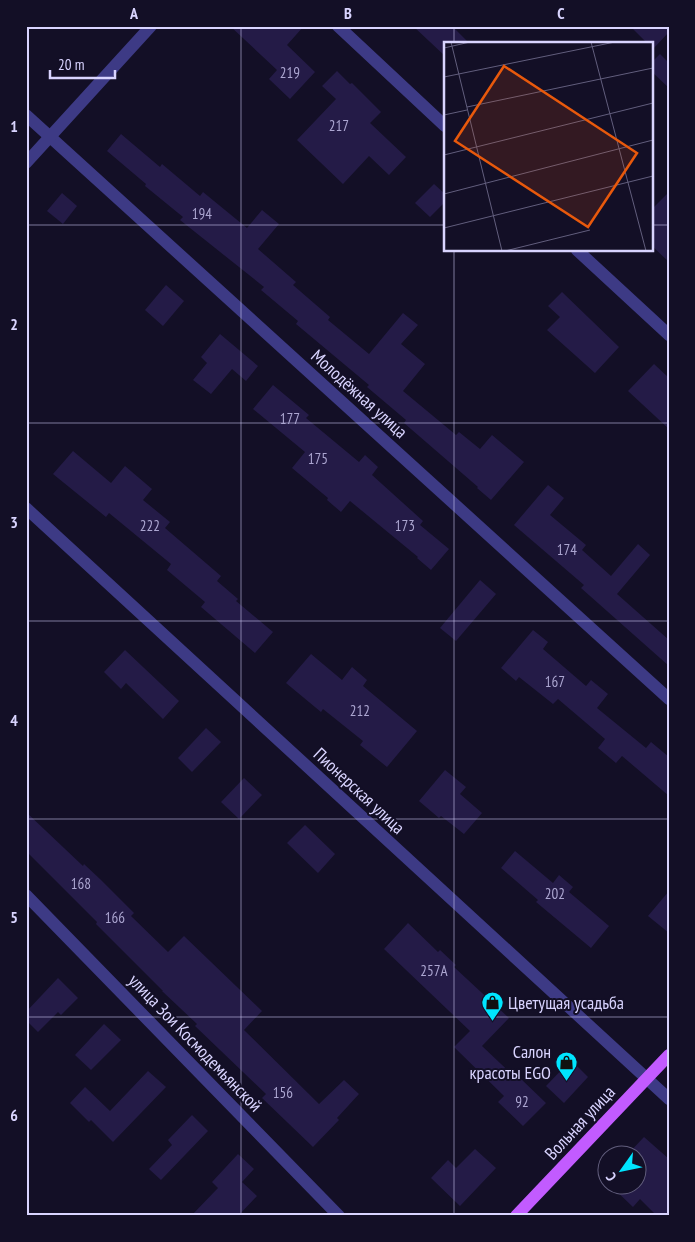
<svg xmlns="http://www.w3.org/2000/svg" width="695" height="1242" viewBox="0 0 695 1242" font-family="'PT Sans Narrow',sans-serif">
<style>
.building{fill:#241b47}
.lines{fill:none;stroke-linecap:round;stroke-linejoin:round}
.minor{stroke:#3d3a85;stroke-width:12}
.major{stroke:#c25bff;stroke-width:12}
.grid{fill:none;stroke:#d9d4ff;stroke-width:1;stroke-opacity:0.55}
.labels{text-anchor:middle;stroke-width:4;stroke-linejoin:round;paint-order:stroke}
.number-label{font-size:15px;fill:#aca6d1}
.street-label{font-size:18px;fill:#d9d4ff;stroke:#130f26}
.poi-label{font-size:18px;fill:#d9d4ff;stroke:#130f26;text-anchor:start}
.inset-road{fill:none;stroke:#625e7d;stroke-width:1}
.view{fill:#e8590c;fill-opacity:0.15;stroke:#e8590c;stroke-width:2.5}
.inset-edge{fill:none;stroke:#d9d4ff;stroke-width:2.5}
.neatline{fill:none;stroke:#d9d4ff;stroke-width:2}
.grid-label{font-size:16px;text-anchor:middle;font-weight:bold;fill:#d9d4ff}
</style>
<rect width="100%" height="100%" fill="#130f26"/>
<g class="building">
<path d="M230,26H304L287,45L315,72L290,99L269,79L277,70Z"/>
<path d="M413,26H452L470,44H445V56Z"/>
<path d="M630,26H669V32L653,49L651,44H648Z"/>
<path d="M660,54L669,63V88L651,71V63Z"/>
<path d="M337,71L350,84L352,83L381,112L370,123L406,157L389,175L369,156L343,184L297,140L336,99L322,86Z"/>
<path d="M121,134L160,167L162,164L200,196L203,192L247,228L262,210L279,224L258,249L296,282L293,285L330,317L328,320L369,354L403,313L418,325L401,344L425,364L403,391L456,435L459,432L480,449L492,435L524,462L491,500L477,488L478,487L404,423L406,420L367,387L369,385L296,324L298,321L261,290L264,287L180,220L183,217L145,186L146,184L107,151Z"/>
<path d="M434,184L445,194V202L430,217L415,203Z"/>
<path d="M669,192V262L651,245V210Z"/>
<path d="M62,193L77,206L63,224L47,211Z"/>
<path d="M166,285L184,301L163,326L145,310Z"/>
<path d="M562,292L619,347L595,373L547,330L560,317L548,306Z"/>
<path d="M220,334L258,366L246,381L232,369L211,394L193,380L207,363L201,357Z"/>
<path d="M654,364L669,378V429L628,391Z"/>
<path d="M273,385L309,415L306,418L359,462L365,455L378,467L372,475L423,521L420,525L449,549L431,570L417,558L418,557L350,501L341,512L327,500L328,498L292,468L305,452L253,409Z"/>
<path d="M73,451L111,483L125,466L152,489L143,500L170,522L165,528L221,576L217,581L238,599L236,601L273,632L255,653L201,607L205,602L167,570L171,564L109,513L106,517L53,474Z"/>
<path d="M548,485L564,498L550,515L586,545L582,550L611,576L638,544L650,555L617,594L669,640V666L581,588L584,585L514,525Z"/>
<path d="M480,580L496,594L456,641L440,628Z"/>
<path d="M533,630L548,642L543,649L586,686L591,680L608,694L597,708L646,748L651,742L669,757V796L622,756L616,763L598,748L605,739L558,699L553,704L519,677L516,681L501,668Z"/>
<path d="M125,650L179,701L163,719L126,683L121,689L104,672Z"/>
<path d="M311,654L342,680L352,667L367,680L363,686L417,731L387,767L360,745L363,741L323,709L321,712L286,683Z"/>
<path d="M206,728L221,742L192,772L178,758Z"/>
<path d="M445,770L466,787L460,794L482,813L464,834L441,816L439,818L419,801Z"/>
<path d="M244,778L262,795L239,819L221,802Z"/>
<path d="M26,812L83,866L84,864L101,880L134,913L131,916L168,952L184,936L262,1011L244,1030L319,1104L344,1080L359,1094L337,1118L339,1120L313,1147L262,1098L266,1094L195,1026L197,1024L162,991H163L96,924L97,922L26,851Z"/>
<path d="M305,825L335,854L318,873L287,843Z"/>
<path d="M515,851L553,883L559,875L573,887L569,892L609,926L591,948L536,902L538,900L501,868Z"/>
<path d="M669,891V933L648,916Z"/>
<path d="M408,923L438,952L440,950L456,965L454,967L509,1018L482,1046L518,1080L520,1078L546,1103L523,1126L498,1102L504,1096L454,1047L470,1031L384,949Z"/>
<path d="M58,978L78,998L61,1015L58,1012L38,1032L26,1020V1012Z"/>
<path d="M104,1024L121,1040L91,1070L75,1055Z"/>
<path d="M571,1060L588,1077L564,1103L546,1086Z"/>
<path d="M148,1071L166,1087L113,1142L91,1120L89,1122L70,1103L85,1087L110,1111Z"/>
<path d="M192,1115L208,1131L161,1180L149,1169L172,1145L168,1140Z"/>
<path d="M644,1137L669,1159V1216H657L640,1199L633,1207L609,1184H638V1154H628Z"/>
<path d="M475,1149L496,1168L460,1206L431,1178L448,1160L456,1168Z"/>
<path d="M238,1154L254,1169L242,1182L257,1196L238,1216H191L218,1188L212,1182Z"/>
</g>
<g class="lines">
<g class="minor">
<path d="M338,26L445,126"/>
<path d="M26,115L669,699"/>
<path d="M26,163L151,26"/>
<path d="M577,250L669,335"/>
<path d="M26,508L669,1099"/>
<path d="M26,895L339,1216"/>
</g>
<path class="major" d="M516,1216L669,1055"/>
</g>
<path class="grid" d="M241,26V1216M454,26V44M26,225H445M651,225H669M454,250V1216M26,423H669M26,621H669M26,819H669M26,1017H669"/>
<defs>
<symbol id="shop-pin" viewBox="-11 -11 22 30"><path d="M0 17L-7.5 6A9.5 9.5 0 1 1 7.5 6Z" fill="#00e5ff" stroke="#130f26"/><path d="M-5-2.5h2.3a2.7 3.5 0 0 1 5.4 0H5L5.5 6h-11ZM-1.5-2.5h3a1.5 2.3 0 0 0-3 0Z" fill="#111"/></symbol>
</defs>
<g fill-rule="evenodd">
<use href="#shop-pin" x="480" y="990" width="25" height="34"/>
<use href="#shop-pin" x="554" y="1050" width="25" height="34"/>
</g>
<g class="labels">
<g class="number-label">
<text x="290" y="78">219</text>
<text x="339" y="131">217</text>
<text x="202" y="219">194</text>
<text x="290" y="424">177</text>
<text x="318" y="464">175</text>
<text x="150" y="531">222</text>
<text x="405" y="531">173</text>
<text x="567" y="555">174</text>
<text x="555" y="687">167</text>
<text x="360" y="716">212</text>
<text x="81" y="889">168</text>
<text x="555" y="899">202</text>
<text x="115" y="923">166</text>
<text x="434" y="976">257А</text>
<text x="283" y="1098">156</text>
<text x="522" y="1107">92</text>
</g>
<g class="street-label">
<text transform="translate(359 394) rotate(42)" y="6">Молодёжная улица</text>
<text transform="translate(359 791) rotate(43)" y="6">Пионерская улица</text>
<text transform="translate(195 1043) rotate(46)" y="6">улица Зои Космодемьянской</text>
<text transform="translate(580 1123) rotate(-47)" y="6">Вольная улица</text>
</g>
<g class="poi-label">
<text x="508" y="1009">Цветущая усадьба</text>
<text x="551" y="1058" text-anchor="end">Салон<tspan x="551" dy="21">красоты EGO</tspan></text>
</g>
</g>
<g transform="translate(444 42)">
<rect width="209" height="209" fill="#130f26"/>
<path class="inset-road" d="M7,0L58,209M147,0L202,209M0,6L26,0M0,35L171,0M23,65L209,26M0,73L23,68M0,113L209,61M0,152L209,98M0,186L209,134M61,209L146,188"/>
<path class="view" d="M60,24L193,111L144,185L11,99Z"/>
<rect width="209" height="209" class="inset-edge"/>
</g>
<rect width="695" height="1242" fill="none" stroke="#130f26" stroke-width="55"/>
<g transform="translate(622 1170) rotate(237)"><circle r="24" fill="#130f26" stroke="#625e7d"/>
<path d="M0-4L9 19L0 12L-9 19Z" fill="#00e5ff"/>
<text y="-8" font-size="14" font-weight="bold" text-anchor="middle" fill="#d9d4ff">С</text>
</g>
<path d="M50 70v8h65v-8" fill="none" stroke="#d9d4ff" stroke-width="2.5"/>
<text x="58" y="70" font-size="15" fill="#d9d4ff" stroke="#130f26" stroke-width="4" paint-order="stroke">20 m</text>
<rect x="28" y="28" width="640" height="1186" class="neatline"/>
<g class="grid-label">
<text x="134" y="19">A</text>
<text x="348" y="19">B</text>
<text x="561" y="19">C</text>
<text x="14" y="132">1</text>
<text x="14" y="330">2</text>
<text x="14" y="528">3</text>
<text x="14" y="726">4</text>
<text x="14" y="923">5</text>
<text x="14" y="1121">6</text>
</g>
</svg>
